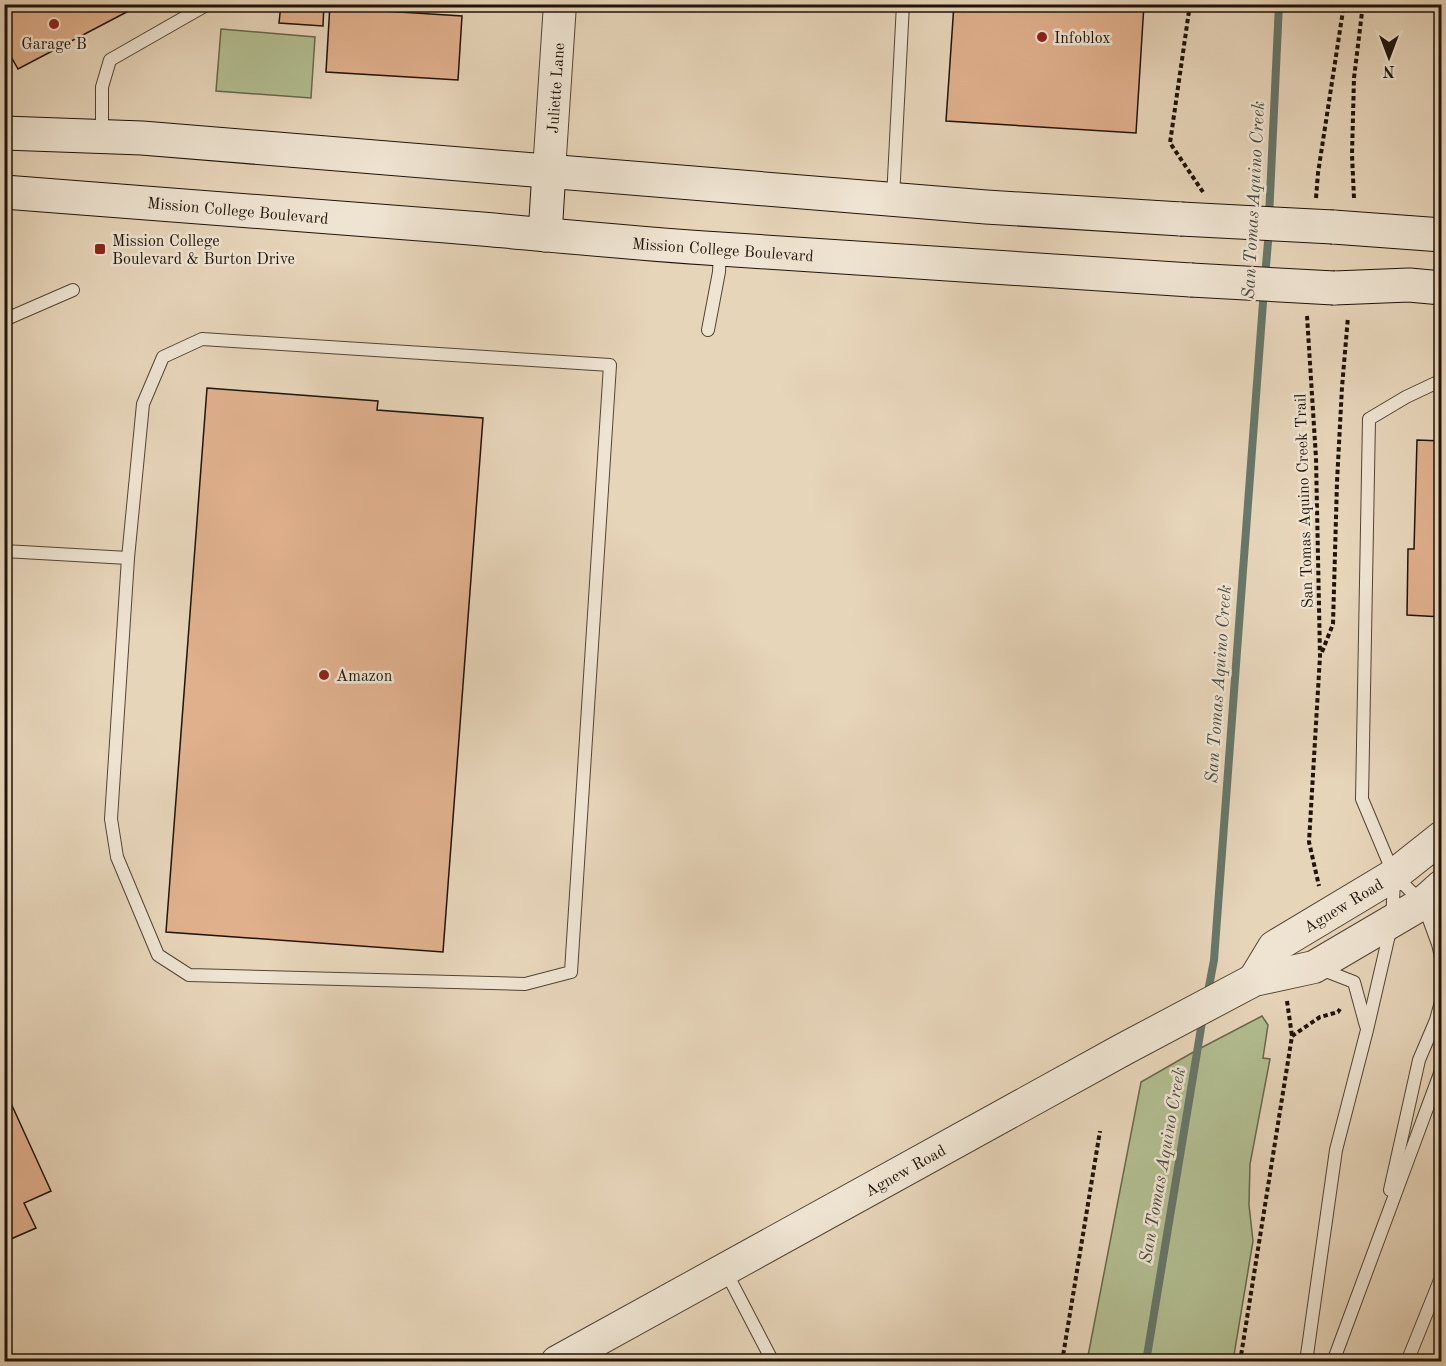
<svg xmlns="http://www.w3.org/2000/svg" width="1446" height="1366" viewBox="0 0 1446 1366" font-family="'Old Standard TT',serif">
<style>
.green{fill:#b2be92;stroke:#68684d;stroke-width:1.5}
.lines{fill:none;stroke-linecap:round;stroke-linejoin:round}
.stream{stroke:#67776a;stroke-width:8}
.building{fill:#e0b08d;stroke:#1f1308;stroke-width:1.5}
.service-casing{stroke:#514434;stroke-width:14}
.tertiary-casing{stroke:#514434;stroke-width:34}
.secondary-casing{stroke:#1f1308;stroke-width:35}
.path{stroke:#1f1308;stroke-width:4;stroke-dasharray:4.5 3;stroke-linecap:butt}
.service{stroke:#efe4d2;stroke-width:12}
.tertiary{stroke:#efe4d2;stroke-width:32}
.secondary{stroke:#efe4d2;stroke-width:33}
.secondary-bridge-casing{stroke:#1f1308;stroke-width:35;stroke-linecap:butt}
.secondary-bridge{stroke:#efe4d2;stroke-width:33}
.poi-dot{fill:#8f2418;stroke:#efe4d2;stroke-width:2}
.labels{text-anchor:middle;stroke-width:5;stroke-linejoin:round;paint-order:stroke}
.poi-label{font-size:16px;fill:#1f1308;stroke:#efe4d2;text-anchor:start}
.street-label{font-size:16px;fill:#1f1308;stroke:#efe4d2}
.water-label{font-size:18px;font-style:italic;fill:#494d41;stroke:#efe4d2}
</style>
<rect width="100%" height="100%" fill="#e7d5ba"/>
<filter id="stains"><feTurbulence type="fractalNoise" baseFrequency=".00333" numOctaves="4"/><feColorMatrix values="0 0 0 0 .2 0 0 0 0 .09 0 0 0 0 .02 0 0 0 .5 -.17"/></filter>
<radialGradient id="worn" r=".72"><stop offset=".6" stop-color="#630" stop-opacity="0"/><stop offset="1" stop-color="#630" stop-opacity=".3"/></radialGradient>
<g class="green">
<path d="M221,29L315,37L311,98L216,91Z"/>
<path d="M1262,1016L1268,1025L1263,1058L1270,1059L1250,1164L1249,1205L1253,1241L1233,1361H1087L1141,1082L1197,1050Z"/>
</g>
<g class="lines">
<g class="stream">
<path d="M1269,217L1279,4"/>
<path d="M1265,277L1269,230"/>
<path d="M1207,997L1214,960L1264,289"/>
<path d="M1146,1362L1203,1016"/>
</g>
</g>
<g class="building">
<path d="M4,4H142L18,69L4,44Z"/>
<path d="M281,4H324L323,26L279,23Z"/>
<path d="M330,4H381L384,11L462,16L458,80L326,72Z"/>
<path d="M954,4H1144L1136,133L946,121Z"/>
<path d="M207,388L378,401L377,410L483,418L443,952L166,932Z"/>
<path d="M1417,440L1442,441V617L1407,615L1408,549H1414Z"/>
<path d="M4,1088L51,1191L24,1203L36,1228L4,1242Z"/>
</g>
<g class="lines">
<defs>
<g id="service">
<path d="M102,136V87L110,60L208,4"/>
<path d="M893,198L903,4"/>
<path d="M4,320L73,290"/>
<path d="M708,330L719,272L720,250"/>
<path d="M202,339L610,365L571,972L525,984L189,975L158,955L117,857L111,819L128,558L143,404L163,357Z"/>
<path d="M1442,380L1406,397L1369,419L1362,799L1394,875L1423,903L1438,944L1442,961"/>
<path d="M4,551L128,558"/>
<path d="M1318,968L1354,982L1366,1026"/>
<path d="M1390,1190L1419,1060L1436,1020L1442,998"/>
<path d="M725,1270L773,1362"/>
<path d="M1306,1362L1336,1150L1367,1030L1392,922L1394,880"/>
<path d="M1333,1362L1442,1068"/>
<path d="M1407,1362L1442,1275"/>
</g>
<g id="tertiary">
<path d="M549,171L560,4"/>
<path d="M1254,980L1274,947L1394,875L1442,837"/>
<path d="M557,1362L1124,1049L1254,980L1314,967L1423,903L1442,886"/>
</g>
<g id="secondary">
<path d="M4,133L142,138L986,207L1181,219"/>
<path d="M4,192C164,204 323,216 482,229C561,236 640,244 720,249C877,260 1034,269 1191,280"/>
<path d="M1333,227L1442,235"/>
<path d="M545,235L549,171"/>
<path d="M1334,288L1409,285L1442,288"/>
</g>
</defs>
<use href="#service" class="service-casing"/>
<use href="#tertiary" class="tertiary-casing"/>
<use href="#secondary" class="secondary-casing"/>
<g class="path">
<path d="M1190,4L1170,143L1203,192"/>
<path d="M1316,198L1318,173L1344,4"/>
<path d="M1354,198L1352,155L1354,78L1363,4"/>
<path d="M1307,316L1316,458L1320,656L1309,842L1319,886"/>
<path d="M1322,652L1333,624L1337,482L1342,387L1348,317"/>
<path d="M1287,1001L1292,1036"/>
<path d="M1062,1362L1100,1131"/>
<path d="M1240,1362L1292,1036L1320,1017L1338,1012L1340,1009"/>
</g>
<use href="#service" class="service"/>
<use href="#tertiary" class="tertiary"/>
<use href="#secondary" class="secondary"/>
<defs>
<g id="secondary-bridge">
<path d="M1181,219L1333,227"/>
<path d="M1191,280L1334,288"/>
</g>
</defs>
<use href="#secondary-bridge" class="secondary-bridge-casing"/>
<use href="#secondary-bridge" class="secondary-bridge"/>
</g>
<g class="poi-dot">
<circle cx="54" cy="24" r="6"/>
<circle cx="1042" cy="37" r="6"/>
<rect x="94" y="243" width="12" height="12" rx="3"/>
<circle cx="324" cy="675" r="6"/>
</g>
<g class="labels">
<g class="poi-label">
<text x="1054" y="43">Infoblox</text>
<text x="54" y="49" text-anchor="middle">Garage B</text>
<text x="112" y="246">Mission College<tspan x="112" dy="18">Boulevard &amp; Burton Drive</tspan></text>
<text x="336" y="681">Amazon</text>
</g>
<g class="street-label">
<text transform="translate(555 88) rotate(-86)" y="6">Juliette Lane</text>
<text transform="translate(238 210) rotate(5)" y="6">Mission College Boulevard</text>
<text transform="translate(723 249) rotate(4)" y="6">Mission College Boulevard</text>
<text transform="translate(1303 501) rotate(-92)" y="6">San Tomas Aquino Creek Trail</text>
<text transform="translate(1343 905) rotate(-31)" y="6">Agnew Road</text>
<text transform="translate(905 1170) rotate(-29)" y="6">Agnew Road</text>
</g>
<g class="water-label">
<text transform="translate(1253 200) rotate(-87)" y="6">San Tomas Aquino Creek</text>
<text transform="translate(1218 684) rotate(-86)" y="6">San Tomas Aquino Creek</text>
<text transform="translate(1162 1165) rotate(-80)" y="6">San Tomas Aquino Creek</text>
</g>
</g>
<rect width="1446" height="1366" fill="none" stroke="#e7d5ba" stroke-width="24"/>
<rect x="6" y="6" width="1434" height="1354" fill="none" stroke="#1f1308" stroke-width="3"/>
<rect x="12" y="12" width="1422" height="1342" fill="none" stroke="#1f1308" stroke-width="1.5"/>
<g transform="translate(1389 57) rotate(180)" stroke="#efe4d2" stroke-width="4.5" paint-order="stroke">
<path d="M0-4.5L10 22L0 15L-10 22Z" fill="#1f1308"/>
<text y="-9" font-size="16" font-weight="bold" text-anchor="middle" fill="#1f1308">N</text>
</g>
<rect width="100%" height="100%" filter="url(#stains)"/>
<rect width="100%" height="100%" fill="url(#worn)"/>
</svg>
